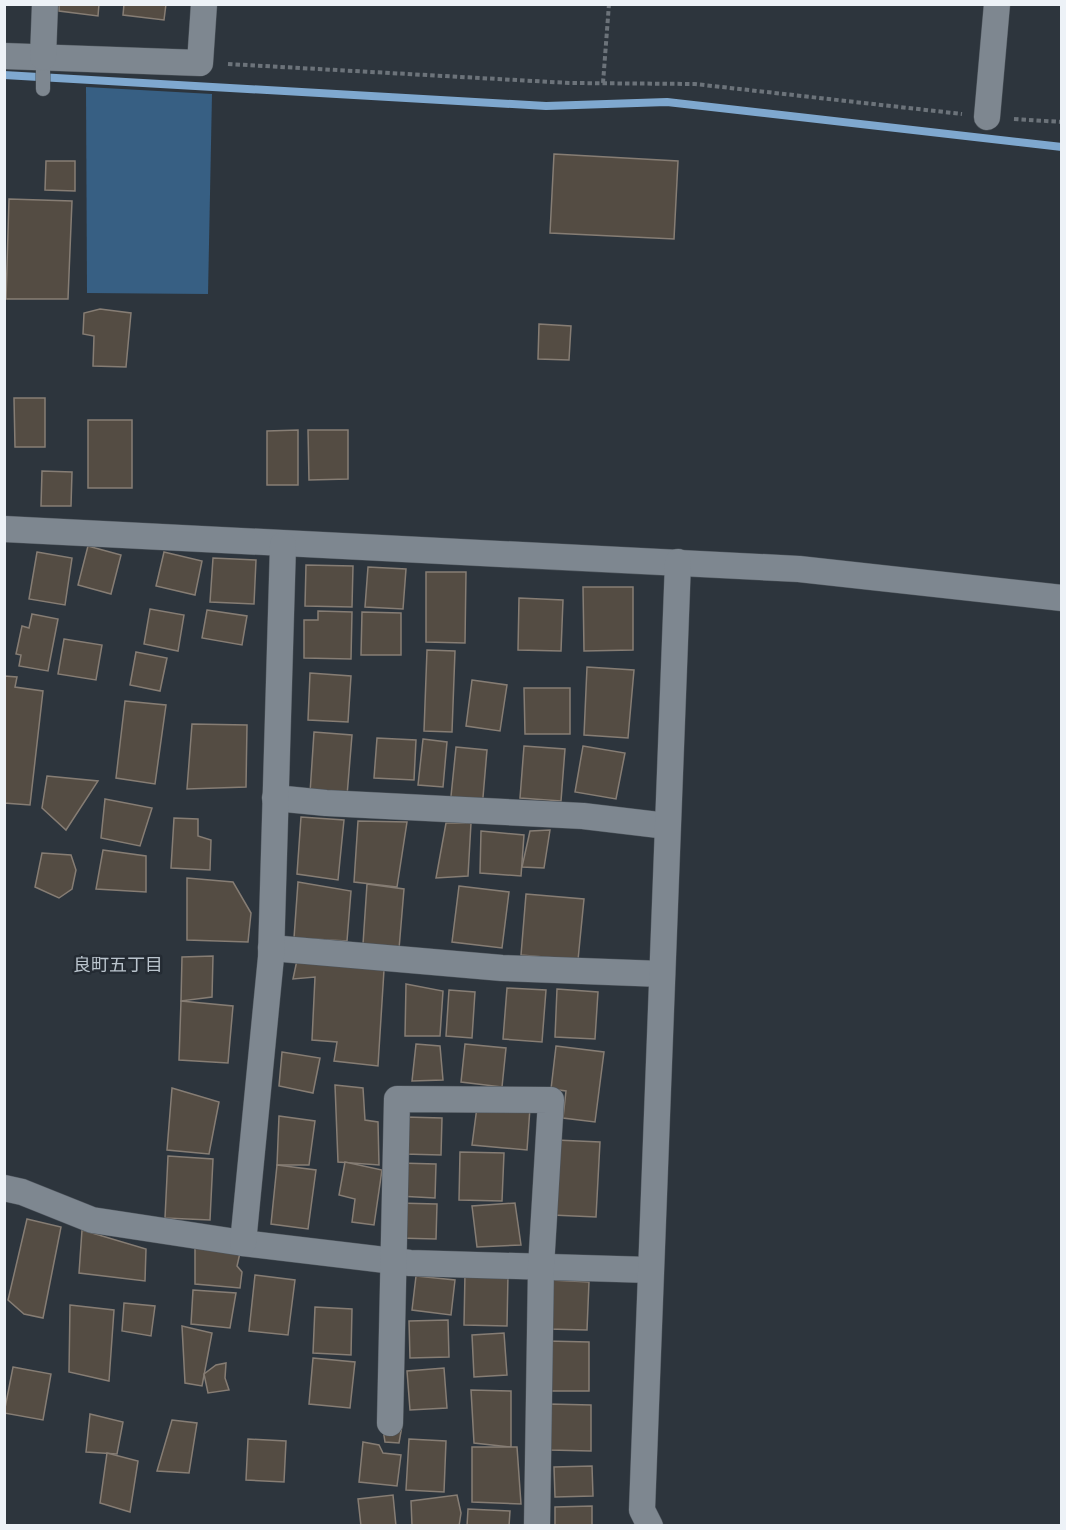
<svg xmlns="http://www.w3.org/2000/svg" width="1066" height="1530" viewBox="0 0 1066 1530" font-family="Figtree,'Noto Sans JP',sans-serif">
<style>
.green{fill:#375f83}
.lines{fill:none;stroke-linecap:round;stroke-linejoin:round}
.stream{stroke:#7fa8cf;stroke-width:8}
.building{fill:#544c43;stroke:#867d74;stroke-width:1.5}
.service-casing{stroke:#4d545b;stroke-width:15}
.minor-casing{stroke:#4d545b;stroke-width:27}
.path{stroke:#6c737a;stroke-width:4;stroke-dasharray:4.5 3;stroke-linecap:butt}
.service{stroke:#7e8790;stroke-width:14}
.minor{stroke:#7e8790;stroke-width:26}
.labels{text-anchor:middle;stroke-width:5;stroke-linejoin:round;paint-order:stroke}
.neighbourhood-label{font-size:18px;fill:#bac4cd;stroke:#242b33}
</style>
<rect width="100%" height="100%" fill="#2d353d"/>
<path class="green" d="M86,87L212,94L208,294L87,293Z"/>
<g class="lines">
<path class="stream" d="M4,75L546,106L667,102L1062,147"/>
</g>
<g class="building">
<path d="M59,4H99L98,16L59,11Z"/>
<path d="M124,4H166L164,20L123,15Z"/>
<path d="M554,154L678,161L674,239L550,233Z"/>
<path d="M46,161H75V191L45,190Z"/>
<path d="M9,199L72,201L68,299H6Z"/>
<path d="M100,309L131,313L126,367L93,366L94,336L83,334L84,313Z"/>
<path d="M539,324L571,326L569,360L538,359Z"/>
<path d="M14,398H45V447H15Z"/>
<rect x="88" y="420" width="44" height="68"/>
<path d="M298,430V485H267V431Z"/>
<path d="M308,430H348V479L309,480Z"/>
<path d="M42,471L72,472L71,506H41Z"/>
<path d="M88,546L121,555L111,594L78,585Z"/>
<path d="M37,552L72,558L65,605L29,599Z"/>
<path d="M164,552L202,561L195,595L156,586Z"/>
<path d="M213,558L256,560L254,604L210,602Z"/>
<path d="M306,565L353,566L352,607L305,606Z"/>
<path d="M368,567L406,569L403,609L365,607Z"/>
<path d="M426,572H466L465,643L426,642Z"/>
<path d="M583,587H633V650L584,651Z"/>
<path d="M519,598L563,600L561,651L518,650Z"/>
<path d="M150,609L184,615L178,651L144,644Z"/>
<path d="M207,610L247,616L242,645L202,638Z"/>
<path d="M318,611L352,612L351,659L304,658V620H318Z"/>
<path d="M362,612L401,613V655H361Z"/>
<path d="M32,614L58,619L48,671L19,666L21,655L16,654L22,626L29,628Z"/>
<path d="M64,639L102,645L96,680L58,674Z"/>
<path d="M427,650L455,651L452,732L424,731Z"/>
<path d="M136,652L167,658L160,691L130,685Z"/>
<path d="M587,667L634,670L628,738L584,735Z"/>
<path d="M310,673L351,676L348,722L308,720Z"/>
<path d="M4,676L17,677L15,687L43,691L30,805L4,803Z"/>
<path d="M472,680L507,685L500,731L466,726Z"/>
<path d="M524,688H570V734H525Z"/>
<path d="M125,701L166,705L155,784L116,778Z"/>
<path d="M192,724L247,725L246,787L187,789Z"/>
<path d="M314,732L352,735L347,796L310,793Z"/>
<path d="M377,738L416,740L414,780L374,778Z"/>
<path d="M423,739L447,742L443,787L418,785Z"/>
<path d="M524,746L565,749L561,801L520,798Z"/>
<path d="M583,746L625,753L616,799L575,792Z"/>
<path d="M456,747L487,750L482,809L450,806Z"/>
<path d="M47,776L98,781L66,830L42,808Z"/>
<path d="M105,799L152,808L140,846L101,838Z"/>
<path d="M301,817L344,820L338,880L297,874Z"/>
<path d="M174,818L198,819V836L211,840L210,870L171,868Z"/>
<path d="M358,821L407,822L397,887L354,882Z"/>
<path d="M446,823H471L468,876L436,878Z"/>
<path d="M550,830L544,868L522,867L530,831Z"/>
<path d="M481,831L524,835L521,876L480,873Z"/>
<path d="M103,850L146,856V892L96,889Z"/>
<path d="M42,853L71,855L76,870L72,889L59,898L35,887Z"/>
<path d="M187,878L233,882L251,913L248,942L187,940Z"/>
<path d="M298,882L351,891L347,941L294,938Z"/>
<path d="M367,884L404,889L399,949L363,944Z"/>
<path d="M459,886L509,892L502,948L452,942Z"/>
<path d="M526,894L584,899L578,960L521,955Z"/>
<path d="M213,956L212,997L181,1001L182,957Z"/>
<path d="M297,960L384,970L378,1066L334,1061L337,1042L312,1040L315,977L293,979Z"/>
<path d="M406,984L443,991L440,1036H405Z"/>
<path d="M507,988L546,990L542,1042L503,1039Z"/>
<path d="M557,989L598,992L595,1039L555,1037Z"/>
<path d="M449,990L475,992L472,1038L446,1036Z"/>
<path d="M181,1001L233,1006L228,1063L179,1060Z"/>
<path d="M416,1044L440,1046L443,1080L412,1081Z"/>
<path d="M465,1044L506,1048L502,1087L461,1082Z"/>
<path d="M556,1046L604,1052L595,1122L563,1118L566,1091L551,1089Z"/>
<path d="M282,1052L320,1058L313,1093L279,1086Z"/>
<path d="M335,1085L363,1088L365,1120L378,1122L379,1165L338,1162Z"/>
<path d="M172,1088L219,1102L209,1154L167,1150Z"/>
<path d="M477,1107L530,1108L527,1150L472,1145Z"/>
<path d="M279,1116L315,1121L309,1165H277Z"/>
<path d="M405,1117L442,1118L441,1155L404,1154Z"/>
<path d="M556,1140L600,1142L596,1217L552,1215Z"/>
<path d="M460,1152L504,1153L502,1201L459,1200Z"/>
<path d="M168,1156L213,1159L210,1220L165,1218Z"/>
<path d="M345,1162L382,1170L374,1225L352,1222L355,1199L339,1195Z"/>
<path d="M399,1163L436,1164L435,1198L398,1196Z"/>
<path d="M277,1165L316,1170L308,1229L271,1224Z"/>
<path d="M397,1203L437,1204L436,1239L396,1238Z"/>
<path d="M515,1203L521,1245L477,1247L472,1206Z"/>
<path d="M27,1219L61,1227L43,1318L24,1314L8,1300Z"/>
<path d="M82,1230L146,1249L145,1281L79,1273Z"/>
<path d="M195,1244L240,1253L237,1266L242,1272L240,1288L195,1284Z"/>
<path d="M465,1273L508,1274L507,1326L464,1325Z"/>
<path d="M255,1275L295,1280L288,1335L249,1331Z"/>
<path d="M416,1276L455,1280L451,1315L412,1310Z"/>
<path d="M551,1280L589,1282L587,1330L548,1329Z"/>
<path d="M193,1290L236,1293L230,1328L191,1324Z"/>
<path d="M124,1303L155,1306L151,1336L122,1331Z"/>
<path d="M70,1305L114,1310L109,1381L69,1372Z"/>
<path d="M315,1307L352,1309L351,1355L313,1353Z"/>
<path d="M448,1320L449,1357L410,1358L409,1321Z"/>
<path d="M182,1326L212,1333L202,1386L185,1383Z"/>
<path d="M504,1333L507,1375L474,1377L472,1335Z"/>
<path d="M547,1341L589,1342V1391H547Z"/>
<path d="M313,1358L355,1362L350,1408L309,1404Z"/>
<path d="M226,1363L225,1378L229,1390L208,1393L204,1374L216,1365Z"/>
<path d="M13,1367L51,1374L43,1420L4,1413Z"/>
<path d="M444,1368L447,1408L410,1410L407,1371Z"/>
<path d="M471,1390L511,1391V1447L474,1443Z"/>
<path d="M549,1404L591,1405V1451L549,1450Z"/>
<path d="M90,1414L123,1422L117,1454L86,1452Z"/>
<path d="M172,1420L197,1423L189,1473L157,1471Z"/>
<path d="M382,1423L402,1426L399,1443L385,1442Z"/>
<path d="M248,1439L286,1441L284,1482L246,1480Z"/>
<path d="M409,1439L446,1441L444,1492L406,1490Z"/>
<path d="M363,1442L379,1445L383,1453L401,1455L397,1486L359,1482Z"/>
<path d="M472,1447H517L521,1504L472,1502Z"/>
<path d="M107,1453L138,1461L130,1512L100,1503Z"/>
<path d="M592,1466L593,1496L555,1497L554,1467Z"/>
<path d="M393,1495L396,1526H361L358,1499Z"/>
<path d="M457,1495L461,1513L459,1526H412L411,1501Z"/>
<path d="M592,1506V1526H555V1507Z"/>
<path d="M468,1509L510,1511L509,1526H467Z"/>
</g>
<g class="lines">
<defs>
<path id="service" d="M43,89V57"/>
<g id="minor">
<path d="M4,56L200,63L204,4"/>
<path d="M43,57L45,4"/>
<path d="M987,117L997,4"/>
<path d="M4,529L799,569L1062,598"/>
<path d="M275,798L326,803L583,816L667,826"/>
<path d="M271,948L502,968L662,974"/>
<path d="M4,1188L22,1192L92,1220L243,1243L410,1263L650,1270"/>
<path d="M243,1243L271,957L283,545"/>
<path d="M390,1423L397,1099L551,1100L541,1267L537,1526"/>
<path d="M650,1526L642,1510L678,562"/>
</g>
</defs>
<use href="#service" class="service-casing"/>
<use href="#minor" class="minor-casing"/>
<g class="path">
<path d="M228,64L569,83L695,84L962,114"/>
<path d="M603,83L609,4"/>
<path d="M1014,119L1062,122"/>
</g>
<use href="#service" class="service"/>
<use href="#minor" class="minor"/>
</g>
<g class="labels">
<g class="neighbourhood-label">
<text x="118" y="971">良町五丁目</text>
</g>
</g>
<rect width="1066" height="1530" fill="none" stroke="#edf2f7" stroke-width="12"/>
</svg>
